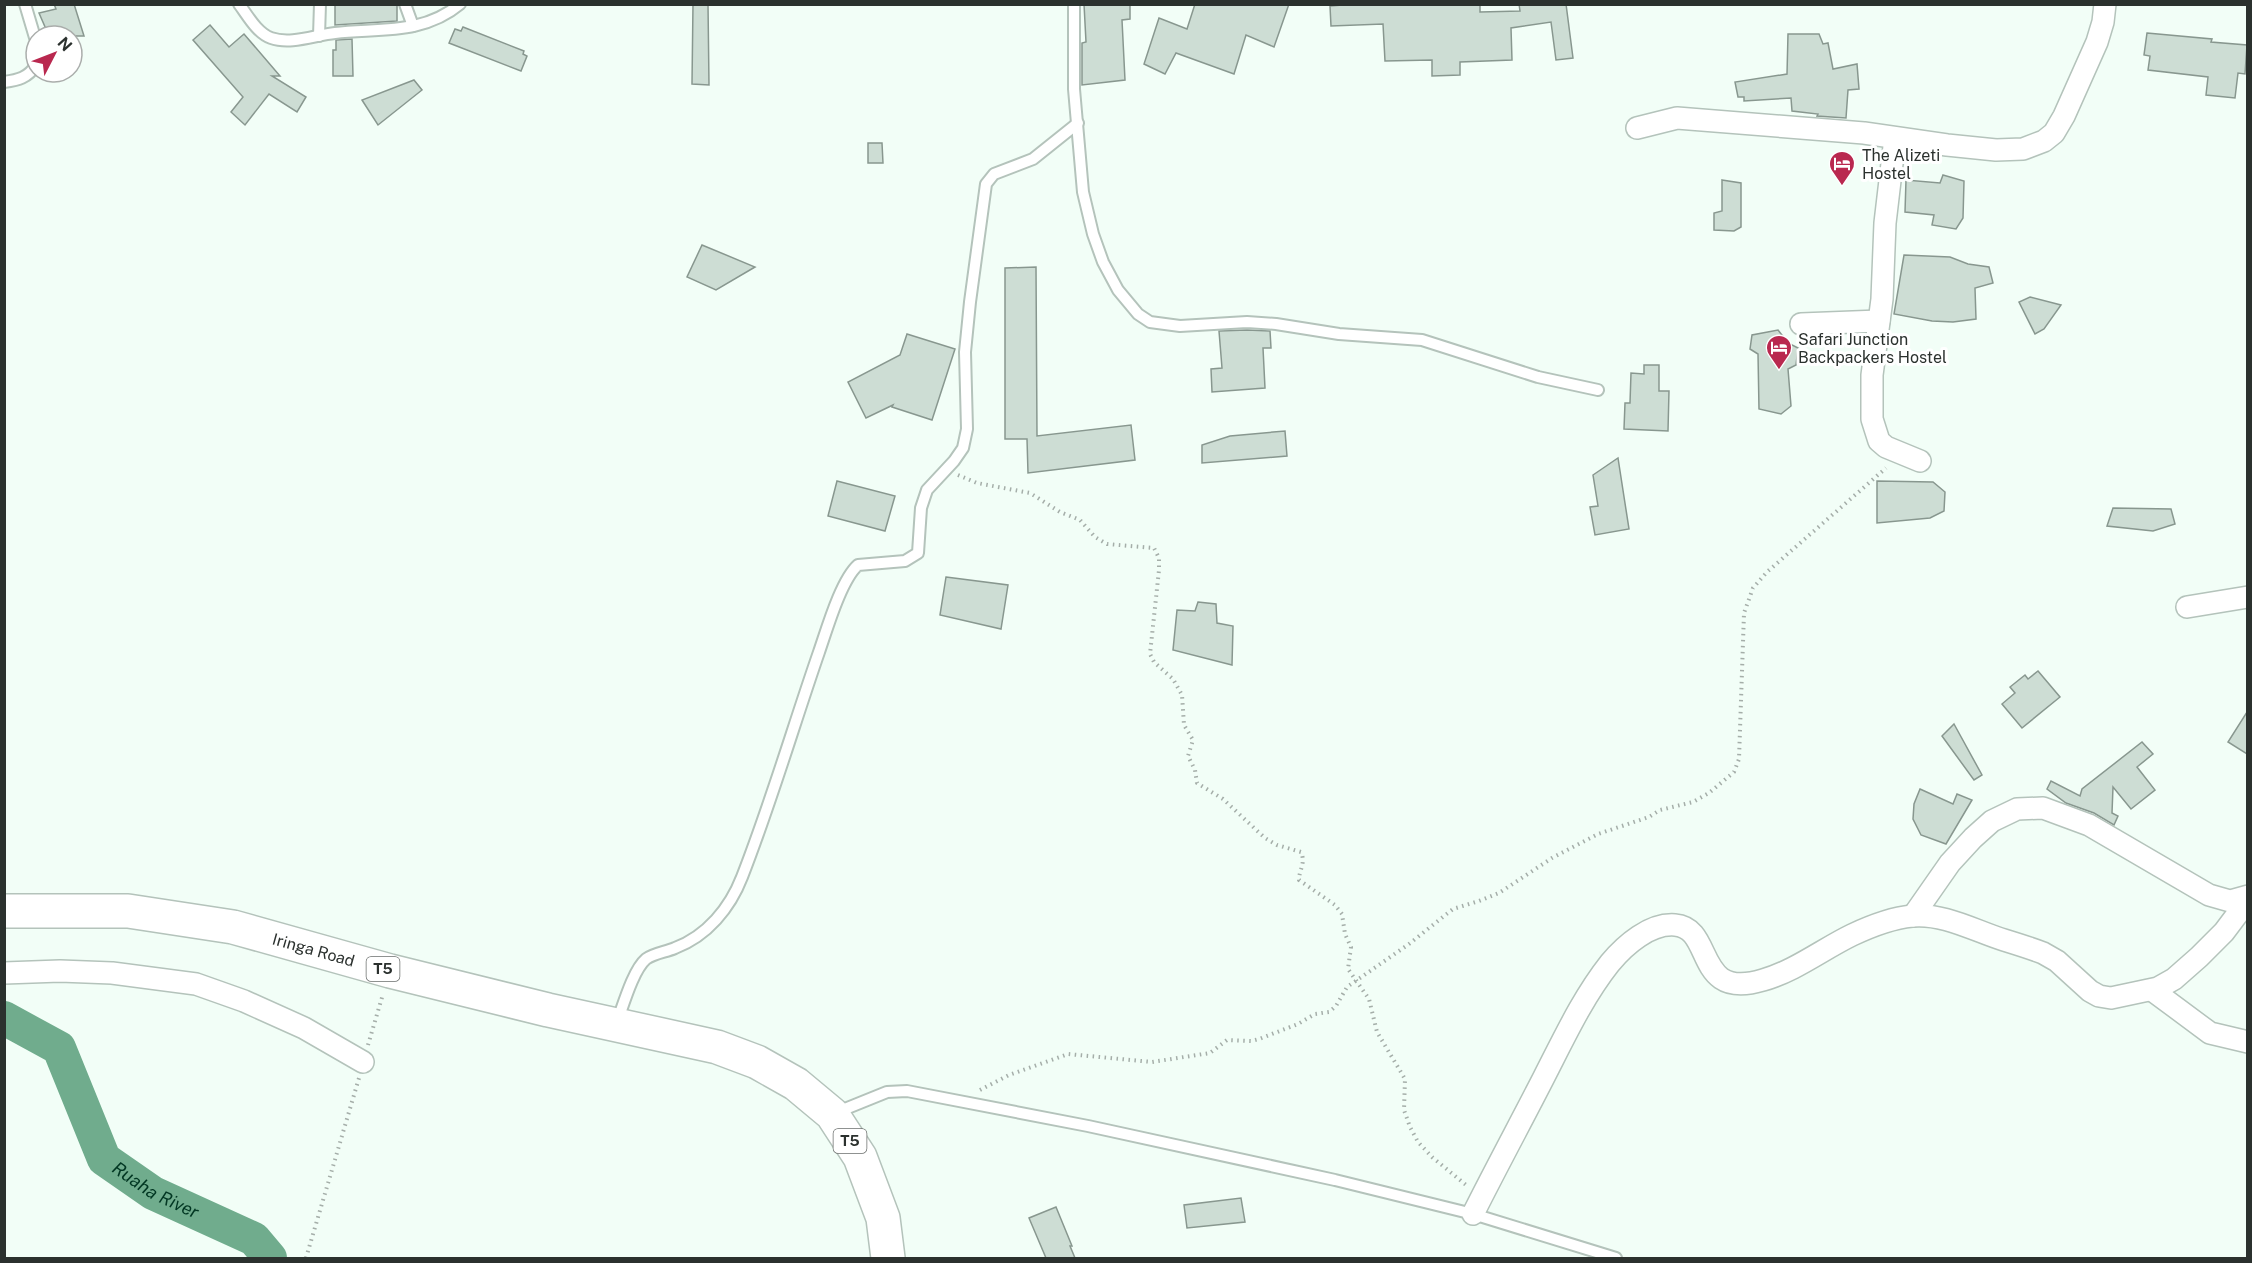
<svg xmlns="http://www.w3.org/2000/svg" width="2252" height="1263" viewBox="0 0 2252 1263" font-family="'Public Sans',sans-serif">
<style>
.lines{fill:none;stroke-linecap:round;stroke-linejoin:round}
.river{stroke:#70ac8d;stroke-width:34}
.building{fill:#cdddd4;stroke:#88978f;stroke-width:1.5}
.lane-casing{stroke:#b4c3bb;stroke-width:14}
.street-casing{stroke:#b4c3bb;stroke-width:24}
.highway-casing{stroke:#b4c3bb;stroke-width:36}
.path{stroke:#a5aea9;stroke-width:4;stroke-dasharray:1.5 4.5;stroke-linecap:butt}
.lane{stroke:#fff;stroke-width:10}
.street{stroke:#fff;stroke-width:21}
.highway{stroke:#fff;stroke-width:33}
.labels{text-anchor:middle;stroke-width:6;stroke-linejoin:round;paint-order:stroke}
.shield{fill:#fff;stroke:#6b6f6d;stroke-width:1.5}
.shield-label{font-size:15px;font-weight:bold;fill:#2b312e}
.poi-label{font-size:16px;fill:#2b312e;stroke:#fff;text-anchor:start}
.street-label{font-size:16px;fill:#2b312e;stroke:#fff}
.water-label{font-size:18px;font-style:italic;fill:#023723;stroke:#fff}
</style>
<rect width="100%" height="100%" fill="#f2fef7"/>
<g class="lines">
<path class="river" id="s1" d="M4,1018L59,1048L104,1159L153,1193L254,1239L270,1258"/>
</g>
<g class="building">
<path d="M54,4H74L84,36H49L39,13L56,9Z"/>
<path d="M335,4H397V21L335,25Z"/>
<path d="M693,4H708L709,85L692,84Z"/>
<path d="M1084,4H1130V19L1122,20L1125,80L1082,85V43L1086,42Z"/>
<path d="M1195,4H1289L1274,47L1246,35L1234,74L1176,53L1165,74L1144,64L1159,18L1187,29Z"/>
<path d="M1355,4H1480V12L1520,11L1519,4H1566L1573,58L1556,60L1551,22L1511,28L1512,60L1460,62V75L1432,76V60L1385,61L1383,24L1331,26L1330,6Z"/>
<path d="M210,25L229,47L244,34L280,76H272L306,97L297,112L269,94L245,125L231,112L243,97L193,40Z"/>
<path d="M463,27L524,51L523,54L527,56L521,71L449,43L455,29L461,31Z"/>
<path d="M2147,33L2212,39L2211,42L2247,45L2245,74L2238,73L2235,98L2206,95L2208,77L2148,70L2150,56L2144,55Z"/>
<path d="M1788,34H1819L1823,44L1828,43L1833,69L1857,64L1859,89L1848,90L1846,118L1817,116L1818,114L1792,111L1791,98L1744,101V97H1738L1735,82L1787,74Z"/>
<path d="M352,39L353,76H333V50H336V40Z"/>
<path d="M414,80L422,90L378,125L362,100Z"/>
<path d="M868,143H882L883,163H868Z"/>
<path d="M1943,175L1964,181L1963,218L1956,229L1932,225L1934,215L1905,212L1906,180L1940,183Z"/>
<path d="M1722,180L1741,183V227L1734,231L1714,230V213L1722,211Z"/>
<path d="M702,245L755,267L716,290L687,277Z"/>
<path d="M1904,255L1950,257L1968,264L1989,267L1993,283L1975,288L1976,319L1953,322L1932,321L1894,314Z"/>
<path d="M1036,267L1037,436L1131,425L1135,460L1028,473L1027,439H1005V268Z"/>
<path d="M2030,297L2061,305L2044,329L2035,334L2019,302Z"/>
<path d="M1247,330L1270,331L1271,348H1263L1265,388L1212,392L1211,369L1222,368L1219,331Z"/>
<path d="M1778,330L1788,343L1798,348L1796,365L1788,369L1791,406L1781,414L1759,409L1758,354L1750,349L1752,335Z"/>
<path d="M907,334L955,349L932,420L892,407L893,405L866,418L848,382L900,355Z"/>
<path d="M1644,365H1659V391H1669L1668,431L1624,429L1625,403H1630L1631,373L1644,374Z"/>
<path d="M1285,431L1287,456L1202,463V445L1230,436Z"/>
<path d="M1618,458L1629,529L1595,535L1590,507L1598,506L1593,475Z"/>
<path d="M837,481L895,496L885,531L828,516Z"/>
<path d="M1877,481L1933,482L1945,492L1944,511L1930,518L1877,523Z"/>
<path d="M2113,508L2171,509L2175,524L2153,531L2107,526Z"/>
<path d="M946,577L1008,585L1001,629L940,615Z"/>
<path d="M1198,602L1216,604L1217,623L1233,626L1232,665L1173,650L1177,610L1195,611Z"/>
<path d="M2038,671L2060,697L2022,728L2002,704L2015,693L2010,687L2025,675L2028,679Z"/>
<path d="M2247,712V754L2228,742Z"/>
<path d="M1954,724L1982,775L1974,780L1942,736Z"/>
<path d="M2142,742L2153,754L2137,767L2155,790L2131,809L2113,787L2112,813L2118,816L2114,825L2094,813L2066,803L2047,789L2051,781L2080,796L2082,789Z"/>
<path d="M1920,789L1953,804L1957,794L1972,800L1946,844L1921,835L1913,819L1914,804Z"/>
<path d="M1241,1198L1245,1222L1187,1228L1184,1205Z"/>
<path d="M1056,1207L1072,1246H1070L1075,1258H1046L1029,1218Z"/>
</g>
<g class="lines">
<defs>
<g id="lane">
<path d="M25,4L36,41"/>
<path d="M239,4C248,16 257,33 271,38C291,45 315,35 335,33C379,28 423,35 460,4"/>
<path d="M405,4L413,26"/>
<path d="M1074,4V89L1083,192L1093,234L1103,262L1118,290L1138,314L1150,322L1180,326L1247,322L1276,324L1339,334L1422,340L1538,377L1598,390"/>
<path d="M319,36L320,4"/>
<path d="M4,82C18,80 28,78 36,65"/>
<path d="M617,1022C623,1006 633,970 646,959C654,953 666,952 675,948C707,936 730,908 742,877C771,803 793,727 819,652C827,629 841,580 858,565L905,561L918,553L921,508L927,490L954,461L963,448L967,429L965,352L970,302L986,184L994,174L1033,159L1078,123"/>
<path d="M835,1113L887,1092L907,1091L1088,1126L1335,1180L1473,1214L1616,1258"/>
</g>
<g id="street">
<path d="M1637,128L1677,118L1864,133L1947,145L1996,150L2023,149L2044,141L2054,133L2064,116L2097,42L2103,22L2105,4"/>
<path d="M1895,138L1885,223L1882,299L1872,375V419L1879,441L1886,447L1920,461"/>
<path d="M1801,324L1879,321"/>
<path d="M2187,607L2248,597"/>
<path d="M1913,916L1950,863L1973,838L1992,821L2017,809L2043,808L2089,825L2209,895L2230,901L2248,896"/>
<path d="M4,973L60,971L112,973L196,984L244,1001L304,1028L363,1062"/>
<path d="M2152,990L2210,1033L2248,1042"/>
<path d="M1473,1214C1496,1168 1521,1122 1544,1077C1564,1038 1583,997 1610,963C1625,945 1650,923 1675,925C1715,928 1693,1001 1763,980C1795,971 1823,949 1852,935C1871,926 1892,918 1912,916C1944,913 1975,931 2004,940C2017,944 2030,948 2043,953L2057,961L2090,991L2099,996L2111,998L2158,988L2174,979L2199,957L2224,932L2248,900"/>
</g>
<g id="highway">
<path id="s2" d="M4,911H128L233,927L390,971L548,1010L717,1047L757,1062L796,1084L832,1114L860,1157L883,1218L888,1258"/>
</g>
</defs>
<use href="#lane" class="lane-casing"/>
<use href="#street" class="street-casing"/>
<use href="#highway" class="highway-casing"/>
<g class="path">
<path d="M958,475L977,483L1030,493L1060,512L1080,520L1095,537L1107,544L1154,548L1159,558V570L1150,654L1154,662L1173,679L1182,695L1184,725L1193,740L1188,756L1195,770L1197,783L1223,799L1265,838L1277,845L1301,852C1306,863 1299,870 1299,880L1335,905L1342,914L1345,934L1351,947L1348,969L1369,999L1377,1032L1405,1079L1404,1110L1410,1127L1418,1142L1432,1157L1466,1185"/>
<path d="M368,1045L383,994"/>
<path d="M980,1090L1009,1075L1068,1054L1152,1062L1210,1053L1227,1040L1251,1041L1259,1039L1298,1024L1315,1014L1329,1012L1336,1006L1347,987L1409,944L1453,909L1479,901L1499,893L1552,858L1598,834L1649,817L1660,810L1693,802L1709,793L1734,772L1739,759L1744,613L1753,588L1767,572L1886,468"/>
<path d="M306,1258L359,1078"/>
</g>
<use href="#lane" class="lane"/>
<use href="#street" class="street"/>
<use href="#highway" class="highway"/>
</g>
<defs>
<symbol id="hotel-pin" viewBox="-11 -11 22 30"><path d="M0 17L-7.5 6A9.5 9.5 0 1 1 7.5 6Z" fill="#b9284f" stroke="#fff"/><path d="M-6-4.5h1.5V1H6V5H4.5V3h-9V5H-6ZM-4 0a1.8 1.8 0 1 1 3.6 0ZM.5 0V-2.5h3Q6-2.5 6 0Z" fill="#fff"/></symbol>
</defs>
<g fill-rule="evenodd">
<use href="#hotel-pin" x="1827" y="149" width="30" height="40"/>
<use href="#hotel-pin" x="1764" y="333" width="30" height="40"/>
</g>
<g class="labels">
<g class="shield">
<rect x="366.5" y="957" width="33" height="24" rx="4.5"/>
<rect x="833.5" y="1129" width="33" height="24" rx="4.5"/>
</g>
<g class="shield-label">
<text x="383" y="974">T5</text>
<text x="850" y="1146">T5</text>
</g>
<g class="poi-label">
<text x="1862" y="161">The Alizeti<tspan x="1862" dy="18">Hostel</tspan></text>
<text x="1798" y="345">Safari Junction<tspan x="1798" dy="18">Backpackers Hostel</tspan></text>
</g>
<g class="street-label">
<text dy="6" stroke="none"><textPath href="#s2" startOffset="314">Iringa Road</textPath></text>
</g>
<g class="water-label">
<text dy="6" stroke="none"><textPath href="#s1" startOffset="243">Ruaha River</textPath></text>
</g>
</g>
<rect width="2252" height="1263" fill="none" stroke="#2b312e" stroke-width="12"/>
<g transform="translate(54 54) rotate(48)"><circle r="28" fill="#ffffff" stroke="#aaadab" stroke-width="1.5"/>
<path d="M0-4.5L10 22L0 15L-10 22Z" fill="#b9284f"/>
<text y="-9" font-size="16" font-weight="bold" text-anchor="middle" fill="#2b312e">N</text>
</g>
</svg>
